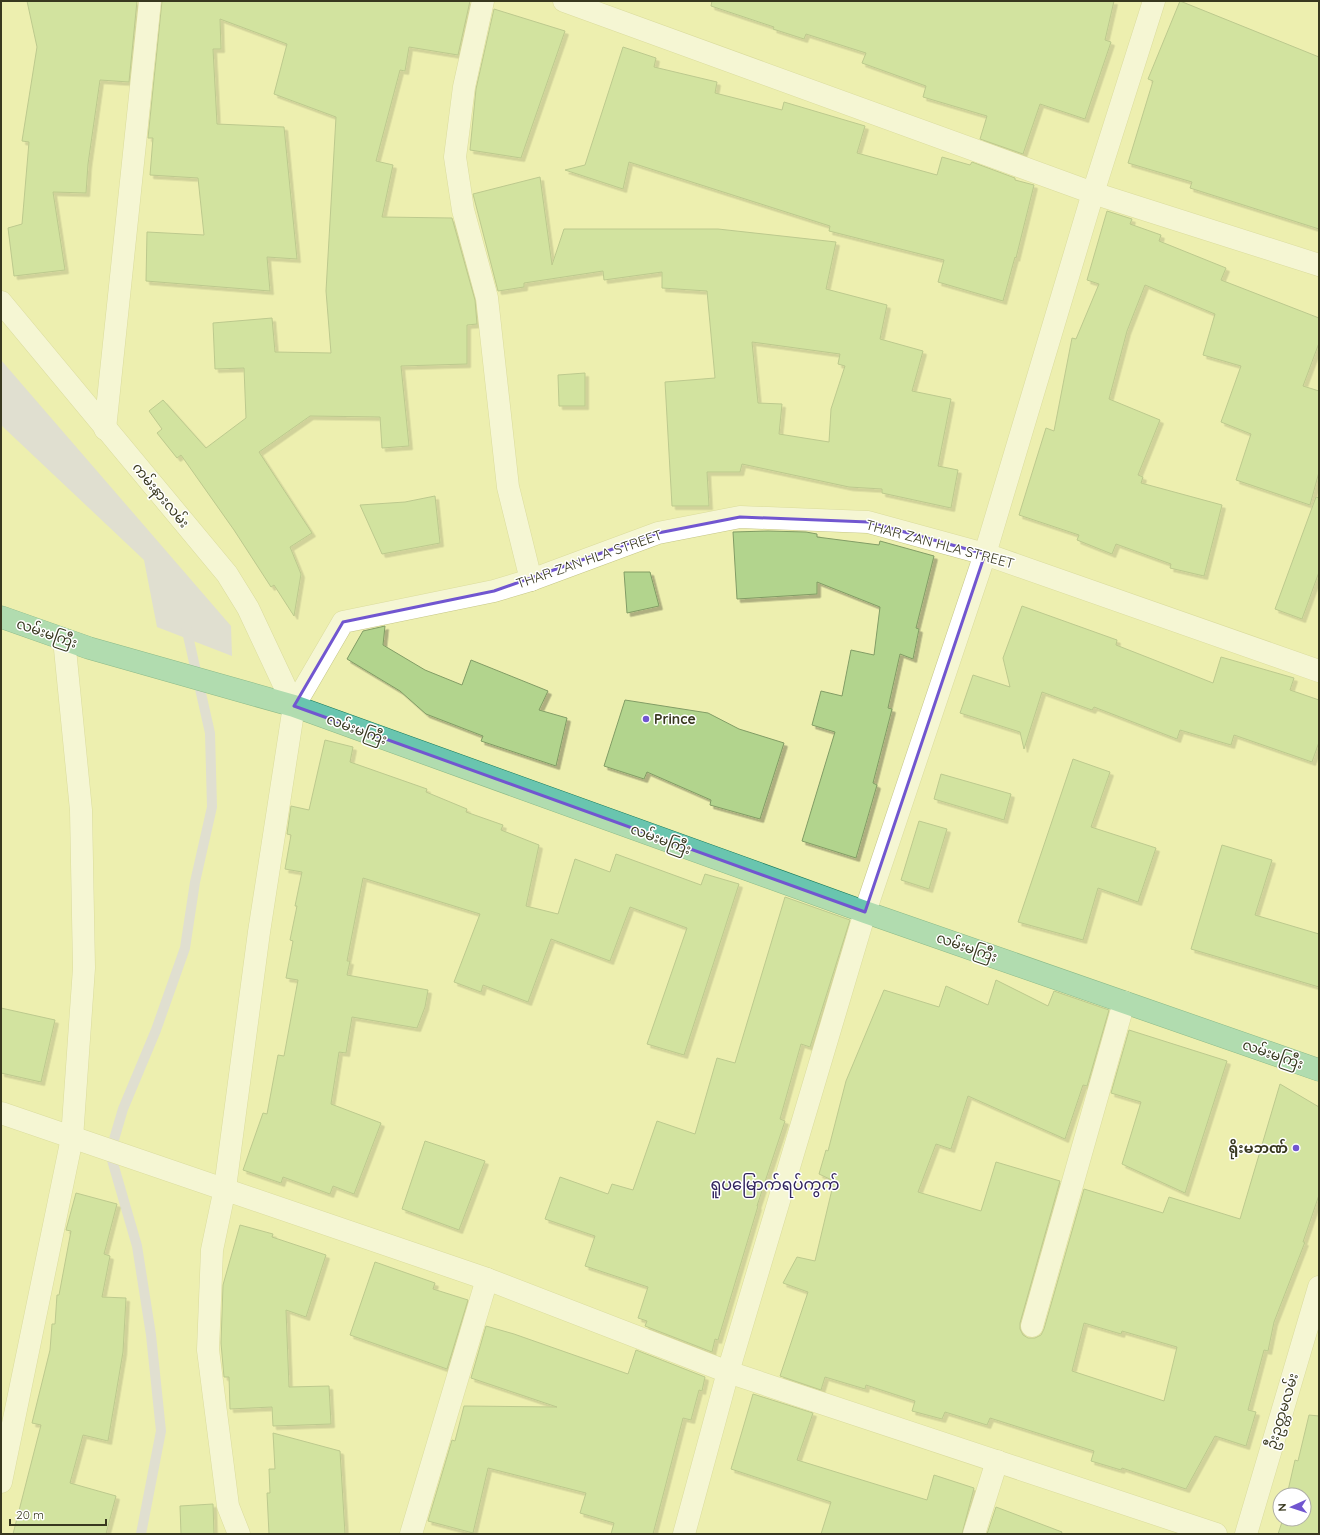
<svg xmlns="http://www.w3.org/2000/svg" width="1320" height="1535" viewBox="0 0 1320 1535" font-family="Quicksand,'Noto Sans Myanmar',sans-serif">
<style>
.water{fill:#d0ccf9}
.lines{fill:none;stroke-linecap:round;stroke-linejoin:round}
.stream{stroke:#d0ccf9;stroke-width:10}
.building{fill:#b2d48d;stroke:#829c65;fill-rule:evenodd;filter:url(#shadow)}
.minor-casing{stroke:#c5c687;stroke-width:23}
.major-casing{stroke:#177a5a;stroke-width:23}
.minor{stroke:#fff;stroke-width:22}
.major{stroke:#69c5af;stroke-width:22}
.marked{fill:none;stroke:#7156d0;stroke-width:3;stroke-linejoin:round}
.poi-dot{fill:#7156d0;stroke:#fff;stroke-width:1.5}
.labels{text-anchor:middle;stroke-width:3;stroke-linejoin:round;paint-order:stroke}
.street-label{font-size:14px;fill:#38381f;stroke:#fff}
.poi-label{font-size:14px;font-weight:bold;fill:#38381f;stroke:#fff;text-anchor:start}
.quarter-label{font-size:16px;fill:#31245e;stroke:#fff}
</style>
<defs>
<filter id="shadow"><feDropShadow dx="3.5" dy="3.5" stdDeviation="0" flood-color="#0004"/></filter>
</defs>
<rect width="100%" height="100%" fill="#edefaf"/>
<path class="water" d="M1,360L231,626L232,656L157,627L144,560L1,425Z"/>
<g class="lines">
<path class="stream" d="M141,1534L161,1431L151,1335L137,1246L110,1153L123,1109L156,1030L185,948L195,882L212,807L210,733L186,627"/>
</g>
<g class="building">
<path d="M27,1H137L129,82L100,80L88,164L86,193L53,192L65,270L14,276L8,228L22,224L29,142L22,141L37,47Z"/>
<path d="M162,1H470L458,55L409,47L405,71L400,70L376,161L393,165L382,217L452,218L475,300L477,324L467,325V364L401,366L409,446L382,448L380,417L310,416L259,452L312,533L290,547L301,574L294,616L274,585L271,587L234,530L181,455L177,458L157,433L162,429L149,411L163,400L206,448L246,418L244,368L215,369L213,323L272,318L275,352L331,353L326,291L336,117L274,94L287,44L220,19L221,49H213L217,124L284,127L297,259L267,257L270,291L146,281L147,232L204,235L198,178L150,175L153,138H148Z"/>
<path d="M712,1H1114L1105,40L1111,42L1085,119L1040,104L1023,154L980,139L987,116L923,97L926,86L862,63L866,53L806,34L804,39L773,29L774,27L711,6Z"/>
<path d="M1180,1L1319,57V229L1190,188L1192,182L1128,163L1153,81L1148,79Z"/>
<path d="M494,9L565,31L521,158L470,150L476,89Z"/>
<path d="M623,47L656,58L654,67L717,82L715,93L782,110L784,102L865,126L857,153L937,175L942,157L970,165L972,162L1015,178V180L1034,185L1016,258L1015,257L1003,301L938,282L944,260L829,231L830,226L629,162L623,189L565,170L585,165Z"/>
<path d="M540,177L552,265L564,229H718L836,242L826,289L887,305L880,339L923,351L912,391L951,399L938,466L958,470L951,508L882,493V489L849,487L742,464L740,472H707L709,506H672L665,382L715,378L707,291L662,288V272L604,280L603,271L524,283V287L498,291L473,194ZM752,342L840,354L838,364L845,366L831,409L829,442L779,434L782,404L758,403Z"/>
<path d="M1107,211L1132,219L1130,224L1161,235L1159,241L1226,268L1221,280L1319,318V343L1303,386L1319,391V472L1310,505L1236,480L1251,434L1221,422L1241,366L1203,355L1215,314L1145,285L1127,331L1109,399L1160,420L1138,475L1143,477L1141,483L1222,505L1204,576L1170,568L1171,564L1116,544L1112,554L1077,540L1079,535L1019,515L1046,428L1054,431L1072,338L1076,339L1099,284L1087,280Z"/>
<path d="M585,373V406H559L558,375Z"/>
<path d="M435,496L440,543L382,554L360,505L405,502Z"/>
<path d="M1316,497L1319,498V572L1302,619L1275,609Z"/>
<path d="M768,531L806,532L817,534V537L879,545L880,541L934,556L916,628L919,629L913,659L900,654L888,708L892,709L873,783L877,785L856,858L802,841L835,732L812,725L821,691L842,696L851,650L874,655L880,607L817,582V594L737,599L733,532Z"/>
<path d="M624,572H650L659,606L627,613Z"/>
<path d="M1022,606L1117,640L1116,645L1213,683L1221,657L1294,678L1290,690L1319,700V742L1312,762L1234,735L1231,745L1180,730L1177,739L1094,707L1092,710L1042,692L1024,749L1020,732L960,713L973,675L1010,687L1003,658Z"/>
<path d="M385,626L383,645L425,670L462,685L471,660L548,691L539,710L567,718L556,766L481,741L483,736L426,714L400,691L347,659L363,631Z"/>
<path d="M625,700L708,713L739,729L784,743L760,819L710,805L711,800L647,772L644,779L604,766Z"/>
<path d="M325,740L353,747L350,762L427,789L426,792L467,809L466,812L503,825L501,830L539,845L526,906L558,914L575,859L610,872L616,854L701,885L705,874L739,884L684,1055L647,1044L687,928L630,907L610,961L551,939L528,1002L483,985L481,992L454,982L480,914L363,878L347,961H350L347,975L428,990L425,1007L417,1028L352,1017L346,1053L339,1052L331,1104L381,1123L354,1194L333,1186L330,1194L283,1177L281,1183L243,1170L263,1113L267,1114L278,1055L284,1056L298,980L286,978L293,941L290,940L297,906H295L302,872L285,869L291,835L287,834L291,806L309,810Z"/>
<path d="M1073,759L1110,772L1091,827L1156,848L1138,902L1098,888L1083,940L1018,922Z"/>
<path d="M941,774L1011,794L1004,820L934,799Z"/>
<path d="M919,821L947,829L929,889L901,880Z"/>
<path d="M1222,845L1272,860L1255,915L1319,934V987L1191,949Z"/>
<path d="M785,897L850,920L810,1047L801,1044L780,1119L785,1121L757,1206H758L718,1340L715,1339L712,1352L645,1326L647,1321L638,1318L648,1287L585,1266L595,1236L545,1219L560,1177L608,1194L612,1184L633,1190L657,1121L695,1134L717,1058L735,1063Z"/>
<path d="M996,980L1048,1006L1054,991L1109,1010L1087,1086L1083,1085L1065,1139L968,1096L951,1149L936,1144L918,1192L981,1211L996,1162L1060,1181L1020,1323V1329L1023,1335L1028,1338H1035L1041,1335L1044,1329L1084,1189L1163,1213L1169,1197L1240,1219L1280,1084L1319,1107V1195L1303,1242H1305L1274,1322L1268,1351L1264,1350L1248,1410L1256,1412L1246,1446L1215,1436L1186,1489L1122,1468L1121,1470L1091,1461L1094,1451L990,1418L987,1425L945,1412L942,1419L912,1411L915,1401L866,1385L865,1389L825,1377L821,1390L780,1376L808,1292L783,1283L797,1257L815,1261L834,1181L819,1174L826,1150L828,1151L846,1081L884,990L939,1007L946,986L988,1005ZM1084,1323L1121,1334L1122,1331L1177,1347L1164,1401L1072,1371Z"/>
<path d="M1,1008L55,1020L41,1082L1,1073Z"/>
<path d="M1129,1030L1227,1061L1185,1193L1122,1164L1141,1102L1111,1093Z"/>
<path d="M425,1141L485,1161L459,1230L402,1209Z"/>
<path d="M76,1193L117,1204L104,1254L110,1256L102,1297L126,1298L123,1352L108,1441L83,1435L70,1483L116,1496L106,1534H13L41,1425L32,1423L50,1350L52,1324H55L57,1295H59L71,1231L66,1230Z"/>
<path d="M240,1225L273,1234L272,1237L326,1255L306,1317L286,1310L289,1387L329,1386L331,1424L273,1426L272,1407L230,1409L229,1377H224L221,1343L223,1285Z"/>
<path d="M375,1262L435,1283L433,1289L468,1300L447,1369L350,1335Z"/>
<path d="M486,1326L514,1334L628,1374L636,1350L705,1377L702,1391L699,1390L691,1420L683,1418L653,1534H611L614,1523L580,1513L586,1493L488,1468L473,1533L428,1521L452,1440L455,1441L464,1406L557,1407L471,1378Z"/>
<path d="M753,1394L813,1413L797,1460L927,1500L934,1475L974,1488L962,1534H821L831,1502L731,1469Z"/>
<path d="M1309,1415L1319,1416V1534H1278L1283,1519H1304V1495H1287L1295,1460L1298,1461Z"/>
<path d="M273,1433L340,1451L345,1534H269L267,1493H270L269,1469H275Z"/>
<path d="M213,1504L214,1534H181L180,1506Z"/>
<path d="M996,1507L1062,1532L1061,1534H987Z"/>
</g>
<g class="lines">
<defs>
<g id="minor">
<path d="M483,1L464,87L455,157L463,210L487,298L508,487L531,580"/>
<path d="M564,1L1093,193L1319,265"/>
<path d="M1,302L227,574L248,608L294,706"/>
<path d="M105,429L150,1"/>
<path d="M1,1113L487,1279L728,1372L1216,1534"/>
<path d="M1032,1326L1124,1002"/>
<path d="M1,1482L72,1138L84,968L81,810L64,639"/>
<path d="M239,1534L228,1506L208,1350L212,1250L225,1188L259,932L294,706L343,622L494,591L531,580L658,533L740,517L868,522L985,554L1319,671"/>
<path d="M411,1534L487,1279"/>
<path d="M684,1534L728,1372L865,912L985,554L1093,193L1154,1"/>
<path d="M974,1534L997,1461"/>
<path d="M1246,1534L1319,1287"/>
</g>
<path id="major" d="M1,617L89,648L294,706L865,912L1319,1070"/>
</defs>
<use href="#minor" class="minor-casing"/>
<use href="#major" class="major-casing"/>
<use href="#minor" class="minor"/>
<use href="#major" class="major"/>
</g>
<path d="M0 0H1320V1535H0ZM740,517L868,522L985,554L865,912L294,706L343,622L494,591L658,533Z" fill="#edefaf" fill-opacity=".55" fill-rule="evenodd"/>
<path class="marked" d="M740,517L868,522L985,554L865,912L294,706L343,622L494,591L658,533Z"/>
<g class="poi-dot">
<circle cx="646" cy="719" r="4"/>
<circle cx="1296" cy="1148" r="4"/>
</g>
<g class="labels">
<g class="street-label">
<text transform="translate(161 495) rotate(50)" y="5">ကမ်းနားလမ်း</text>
<text transform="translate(940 544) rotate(15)" y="5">THAR ZAN HLA STREET</text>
<text transform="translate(589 559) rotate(-19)" y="5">THAR ZAN HLA STREET</text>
<text transform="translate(47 633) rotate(19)" y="5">လမ်းမကြီး</text>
<text transform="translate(357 729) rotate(20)" y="5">လမ်းမကြီး</text>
<text transform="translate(661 839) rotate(20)" y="5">လမ်းမကြီး</text>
<text transform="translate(967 947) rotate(19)" y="5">လမ်းမကြီး</text>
<text transform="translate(1273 1054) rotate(19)" y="5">လမ်းမကြီး</text>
<text transform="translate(1282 1411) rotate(-73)" y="5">ဦးဥတ္တမလမ်း</text>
</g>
<g class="poi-label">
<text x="654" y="724">Prince</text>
<text x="1288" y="1153" text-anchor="end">ရိုးမဘဏ်</text>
</g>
<g class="quarter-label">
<text x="775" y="1190">ရူပမြောက်ရပ်ကွက်</text>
</g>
</g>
<rect width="1320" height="1535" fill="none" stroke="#38381f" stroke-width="4"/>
<g transform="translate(1292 1507) rotate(267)"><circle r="19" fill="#ffffff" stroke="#afafa5"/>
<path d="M0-3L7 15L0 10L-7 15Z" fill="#7156d0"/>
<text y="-6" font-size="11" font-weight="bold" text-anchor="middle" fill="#38381f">N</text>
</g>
<path d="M10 1519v6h96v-6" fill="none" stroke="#38381f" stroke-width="2"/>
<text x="16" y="1519" font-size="12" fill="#38381f" stroke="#ffffff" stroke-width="3" paint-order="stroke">20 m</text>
</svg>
